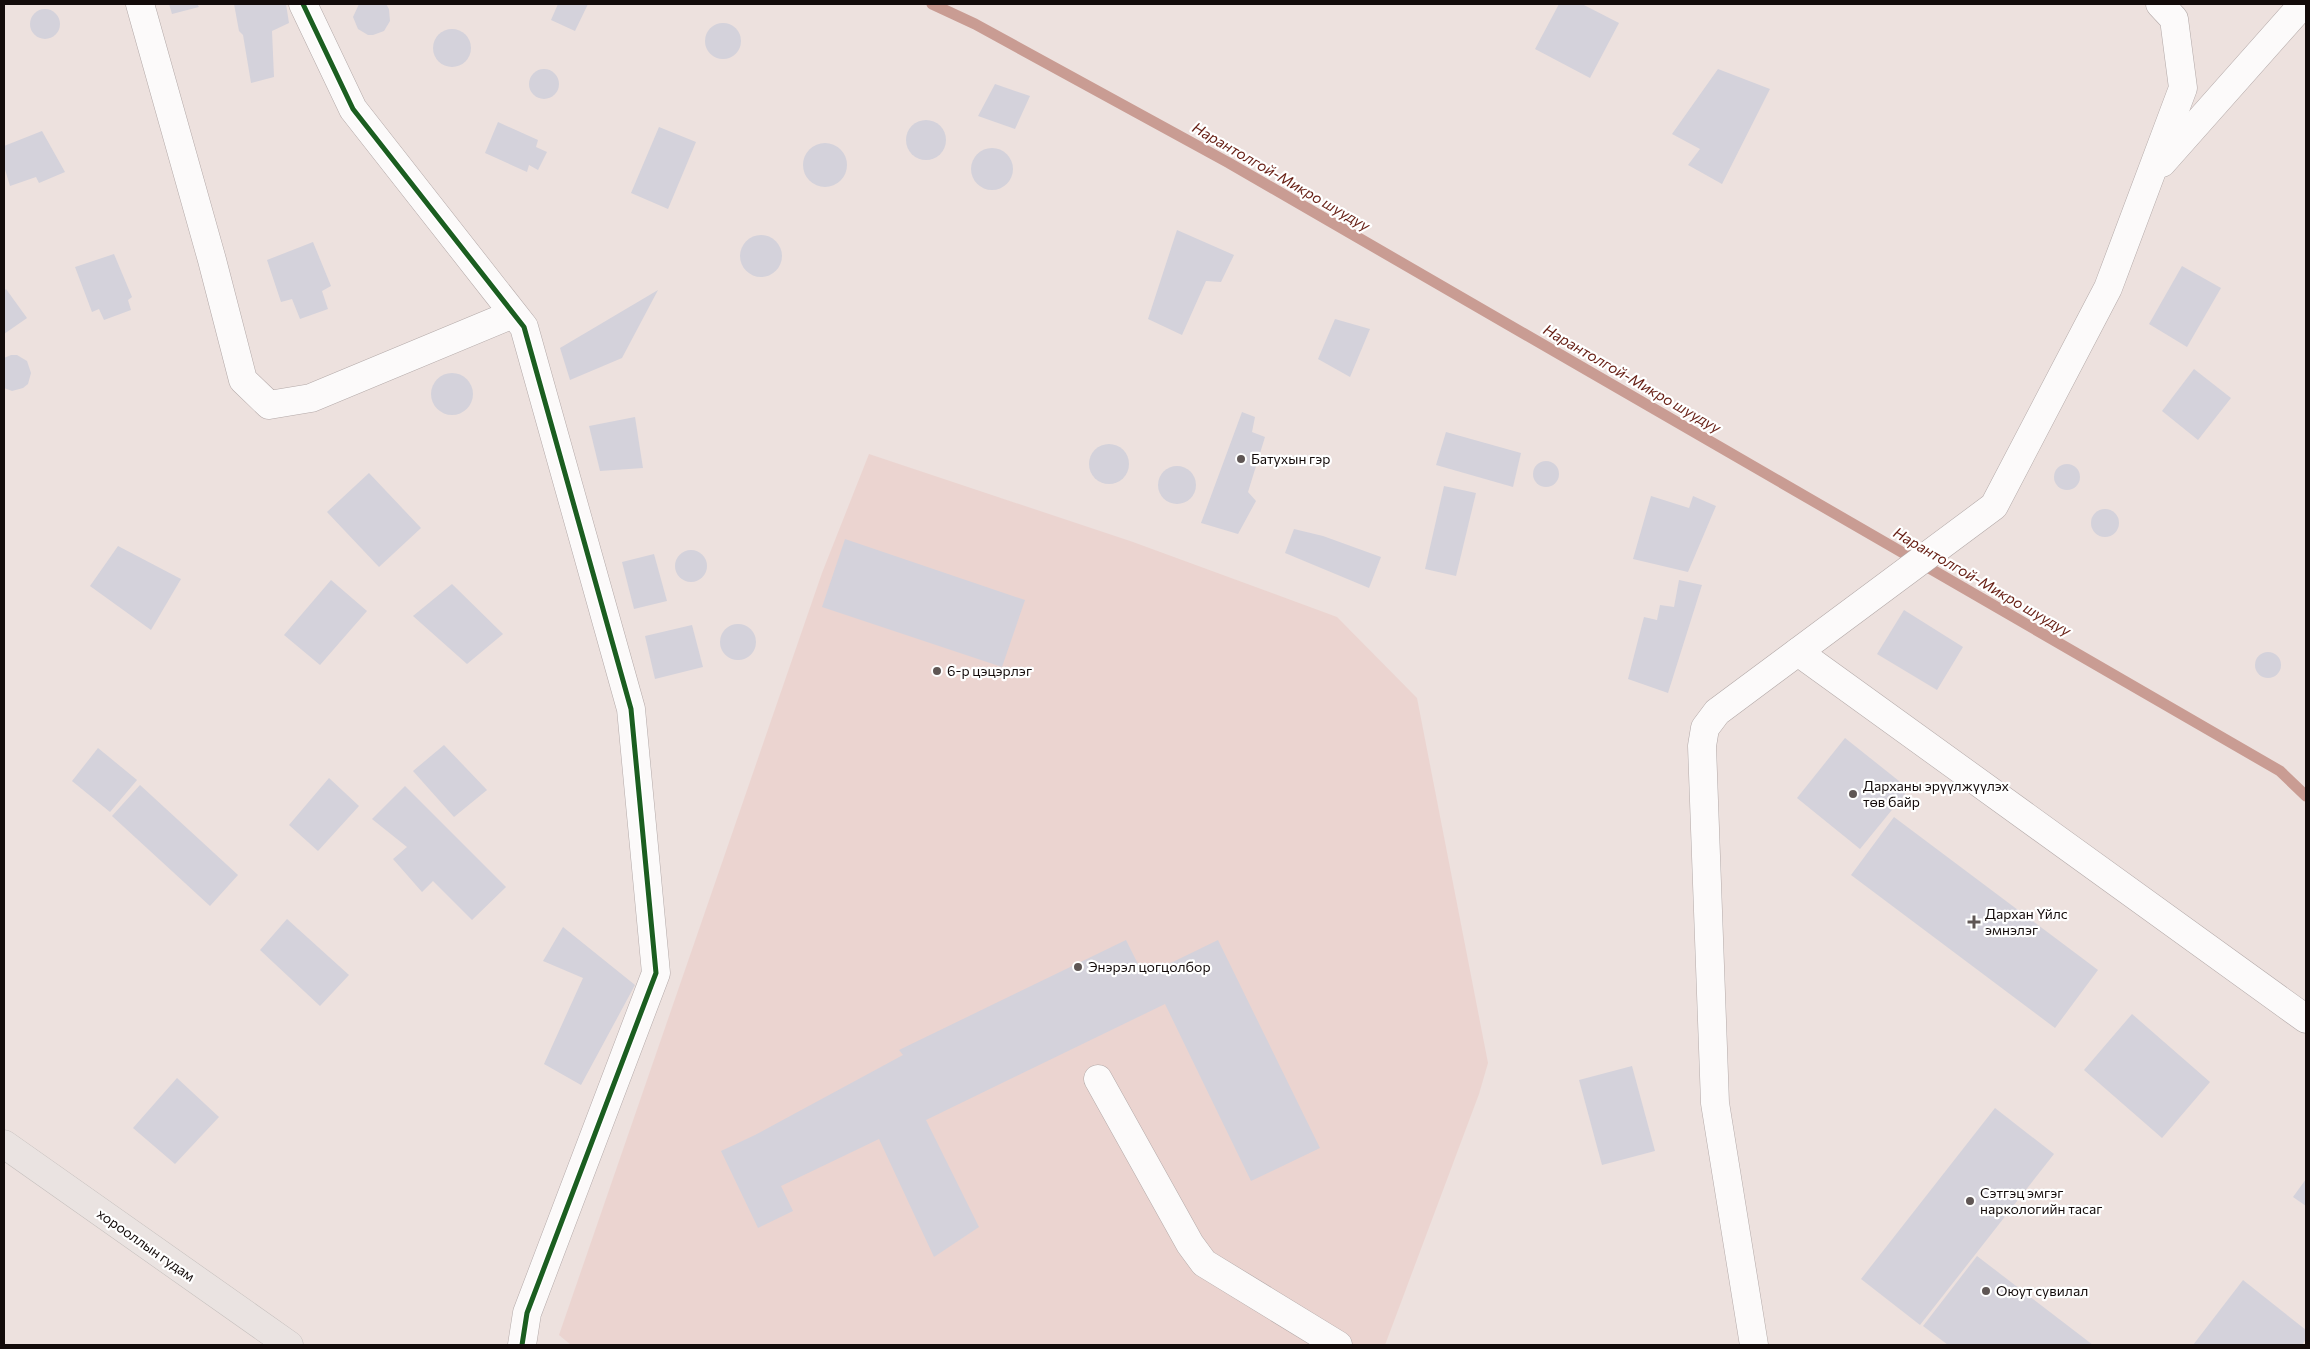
<svg xmlns="http://www.w3.org/2000/svg" width="2310" height="1349" viewBox="0 0 2310 1349" font-family="Commissioner,sans-serif">
<style>
.built{fill:#ebd4d0}
.lines{fill:none;stroke-linecap:round;stroke-linejoin:round}
.stream{stroke:#c99c93;stroke-width:11}
.building{fill:#d4d2db}
.minor-casing{stroke:#b3a9a8;stroke-width:29}
.major-casing{stroke:#c5bfbd;stroke-width:29}
.minor{stroke:#fcfafa;stroke-width:28}
.major{stroke:#eae3e1;stroke-width:28}
.cycleway-casing{stroke:#fff;stroke-width:8}
.cycleway{stroke:#1b5e20;stroke-width:5}
.poi-dot{fill:#5f5654;stroke:#fff;stroke-width:2}
.labels{text-anchor:middle;stroke-width:4.5;stroke-linejoin:round;paint-order:stroke}
.poi-label{font-size:14px;fill:#130b0a;stroke:#fff;text-anchor:start}
.street-label{font-size:14px;fill:#130b0a;stroke:#fff}
.water-label{font-size:15px;font-style:italic;fill:#661d12;stroke:#fff}
</style>
<rect width="100%" height="100%" fill="#ede1de"/>
<path class="built" d="M869,454L1133,542L1337,617L1417,698L1488,1063L1479,1094L1385,1345H571L559,1335L822,573Z"/>
<g class="lines">
<path class="stream" d="M932,4L975,24L1229,163L2280,771L2306,796"/>
</g>
<g class="building">
<path d="M169,4H197L199,7L172,14Z"/>
<path d="M234,4H286L289,23L272,31L274,77L251,83L243,35L239,31Z"/>
<path d="M359,4H386L389,9L390,21L384,31L373,35H368L358,29L353,17Z"/>
<path d="M558,4H588L575,31L551,20Z"/>
<path d="M1559,4H1582L1619,23L1590,78L1535,49Z"/>
<circle cx="45" cy="24" r="15"/>
<circle cx="723" cy="41" r="18"/>
<circle cx="452" cy="48" r="19"/>
<path d="M1718,69L1770,89L1722,184L1688,165L1700,149L1672,134Z"/>
<circle cx="544" cy="84" r="15"/>
<path d="M995,84L1030,96L1015,129L978,116Z"/>
<circle cx="926" cy="140" r="20"/>
<path d="M498,122L538,140L536,147L547,152L538,170L529,165L527,172L485,153Z"/>
<path d="M659,127L696,142L668,209L631,193Z"/>
<path d="M42,131L65,172L39,183L36,177L10,186L4,166V146Z"/>
<circle cx="825" cy="165" r="22"/>
<circle cx="992" cy="169" r="21"/>
<path d="M1177,230L1234,255L1221,282L1206,281L1182,335L1148,319Z"/>
<circle cx="761" cy="256" r="21"/>
<path d="M313,242L331,286L322,291L328,309L300,319L292,299L281,302L267,260Z"/>
<path d="M114,254L132,297L128,300L131,310L104,320L99,309L92,312L75,267Z"/>
<path d="M2182,266L2221,288L2187,347L2149,324Z"/>
<path d="M6,289L27,318L4,334V291Z"/>
<path d="M658,290L622,358L570,380L560,348Z"/>
<path d="M1335,319L1370,329L1350,377L1318,359Z"/>
<path d="M11,355H17L27,361L31,373L28,384L23,388L12,391L4,388V358Z"/>
<path d="M2194,369L2231,398L2198,440L2162,411Z"/>
<circle cx="452" cy="394" r="21"/>
<path d="M1242,412L1255,417L1252,432L1265,437L1248,492L1256,501L1238,534L1201,523Z"/>
<path d="M635,417L643,468L600,471L589,426Z"/>
<path d="M1446,432L1521,453L1513,487L1436,465Z"/>
<circle cx="1109" cy="464" r="20"/>
<circle cx="1546" cy="474" r="13"/>
<circle cx="2067" cy="477" r="13"/>
<circle cx="1177" cy="485" r="19"/>
<path d="M369,473L421,528L379,567L327,512Z"/>
<path d="M1444,486L1476,493L1456,576L1425,569Z"/>
<path d="M1651,496L1689,508L1693,496L1716,506L1688,572L1633,559Z"/>
<circle cx="2105" cy="523" r="14"/>
<path d="M1294,529L1323,536L1381,557L1369,588L1285,553Z"/>
<path d="M845,539L1025,600L1002,667L822,607Z"/>
<path d="M118,546L181,579L151,630L90,586Z"/>
<circle cx="691" cy="566" r="16"/>
<path d="M654,554L667,601L634,609L622,562Z"/>
<path d="M331,580L367,611L320,665L284,635Z"/>
<path d="M1679,580L1702,585L1668,693L1628,679L1644,617L1657,620L1660,605L1674,607Z"/>
<path d="M452,584L503,634L467,664L413,616Z"/>
<path d="M1904,610L1963,647L1937,690L1877,654Z"/>
<circle cx="738" cy="642" r="18"/>
<path d="M692,625L703,667L655,679L645,636Z"/>
<circle cx="2268" cy="665" r="13"/>
<path d="M1845,738L1909,789L1860,849L1797,798Z"/>
<path d="M444,745L487,790L454,817L413,771Z"/>
<path d="M98,748L137,780L110,812L72,781Z"/>
<path d="M329,778L359,806L318,851L289,825Z"/>
<path d="M140,785L238,875L210,906L112,816Z"/>
<path d="M405,786L506,887L472,920L433,881L422,892L393,859L407,847L372,819Z"/>
<path d="M1894,817L2098,970L2055,1028L1851,875Z"/>
<path d="M287,919L349,975L320,1006L260,950Z"/>
<path d="M563,927L635,985L581,1085L544,1064L583,978L543,961Z"/>
<path d="M1126,940L1144,976L1218,940L1320,1148L1251,1181L1165,1004L926,1120L979,1227L934,1257L879,1139L781,1186L793,1211L758,1228L721,1151L755,1135L903,1055L899,1050Z"/>
<path d="M2132,1014L2210,1082L2162,1138L2084,1070Z"/>
<path d="M1632,1066L1655,1151L1602,1165L1579,1080Z"/>
<path d="M177,1078L219,1117L175,1164L133,1128Z"/>
<path d="M1995,1108L2054,1154L1920,1325L1861,1279Z"/>
<path d="M2306,1179V1206L2293,1197Z"/>
<path d="M1977,1256L2093,1345H1948L1923,1326Z"/>
<path d="M2243,1280L2306,1330V1339L2302,1345H2193Z"/>
</g>
<g class="lines">
<defs>
<g id="minor">
<path d="M140,4L212,260L243,380L269,405L311,398L513,314"/>
<path d="M303,4L353,109L524,327L631,709L656,973L527,1313L522,1345"/>
<path d="M2162,163L2303,4"/>
<path d="M1798,652L2306,1019"/>
<path d="M1098,1079L1190,1244L1204,1263L1338,1345"/>
<path d="M1754,1345L1715,1103L1702,746L1705,728L1717,712L1994,506L2108,288L2183,88L2174,19L2160,4"/>
</g>
<path id="major" d="M4,1144L289,1345"/>
</defs>
<use href="#minor" class="minor-casing"/>
<use href="#major" class="major-casing"/>
<use href="#minor" class="minor"/>
<use href="#major" class="major"/>
<defs>
<path id="cycleway" d="M303,4L353,109L524,327L631,709L656,973L527,1313L522,1345"/>
</defs>
<use href="#cycleway" class="cycleway-casing"/>
<use href="#cycleway" class="cycleway"/>
</g>
<g class="poi-dot">
<circle cx="1241" cy="459" r="5"/>
<circle cx="937" cy="671" r="5"/>
<circle cx="1853" cy="794" r="5"/>
<path d="M1971.5 914.5h5v5h5v5h-5v5h-5v-5h-5v-5h5z"/>
<circle cx="1078" cy="967" r="5"/>
<circle cx="1970" cy="1201" r="5"/>
<circle cx="1986" cy="1291" r="5"/>
</g>
<g class="labels">
<g class="poi-label">
<text x="1251" y="464">Батухын гэр</text>
<text x="947" y="676">6-р цэцэрлэг</text>
<text x="1863" y="791">Дарханы эрүүлжүүлэх<tspan x="1863" dy="16">төв байр</tspan></text>
<text x="1985" y="919">Дархан Үйлс<tspan x="1985" dy="16">эмнэлэг</tspan></text>
<text x="1088" y="972">Энэрэл цогцолбор</text>
<text x="1980" y="1198">Сэтгэц эмгэг<tspan x="1980" dy="16">наркологийн тасаг</tspan></text>
<text x="1996" y="1296">Оюут сувилал</text>
</g>
<g class="street-label">
<text transform="translate(146 1245) rotate(35)" y="5">хорооллын гудам</text>
</g>
<g class="water-label">
<text transform="translate(1281 177) rotate(30)" y="5">Нарантолгой-Микро шуудуу</text>
<text transform="translate(1632 379) rotate(30)" y="5">Нарантолгой-Микро шуудуу</text>
<text transform="translate(1982 582) rotate(30)" y="5">Нарантолгой-Микро шуудуу</text>
</g>
</g>
<rect width="2310" height="1349" fill="none" stroke="#130b0a" stroke-width="10"/>
</svg>
